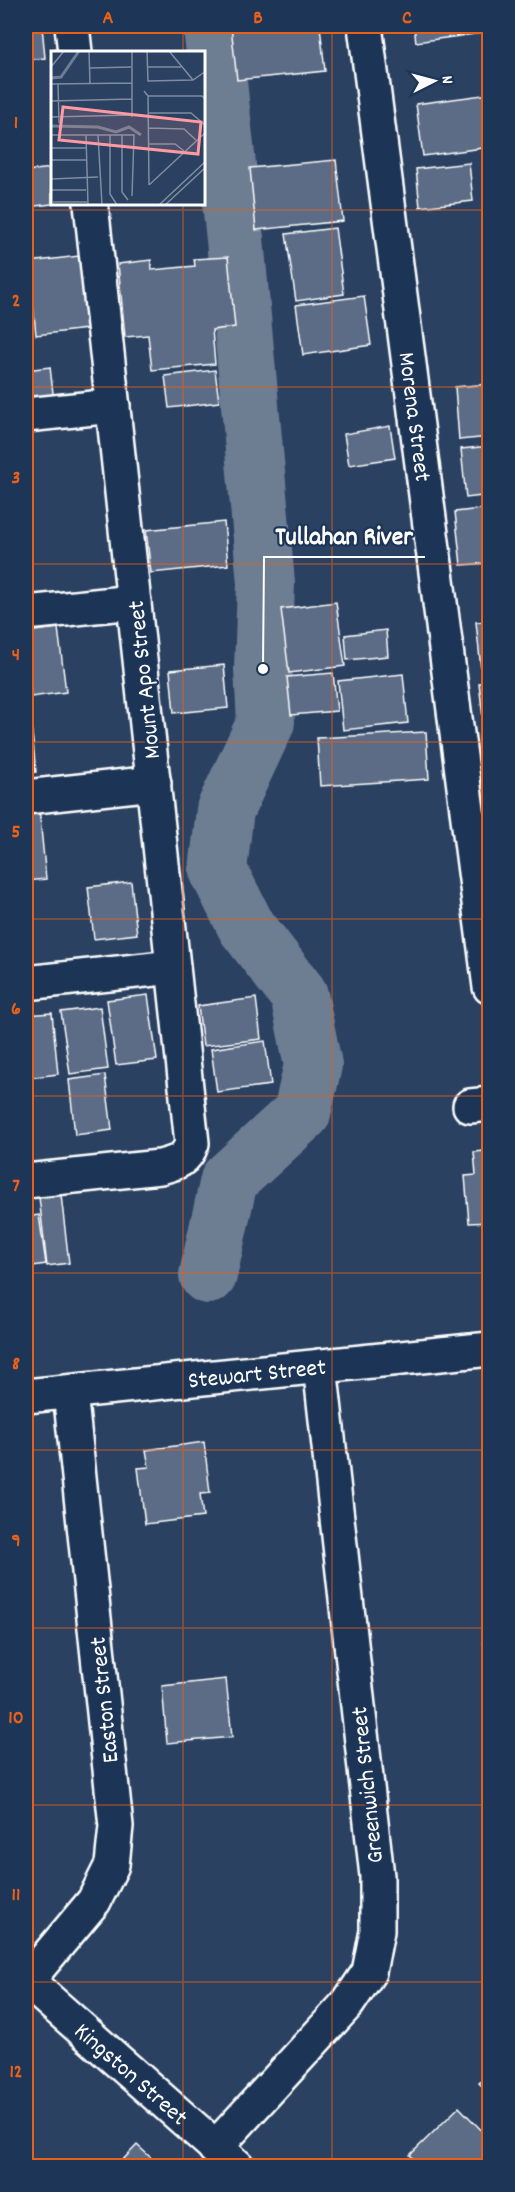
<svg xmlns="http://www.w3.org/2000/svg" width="515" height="2192" viewBox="0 0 515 2192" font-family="Dekko,sans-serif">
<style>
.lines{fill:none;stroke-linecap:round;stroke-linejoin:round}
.river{stroke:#6d7d92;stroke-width:58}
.building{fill:#5b6c86;stroke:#fff;stroke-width:1.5}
.minor-casing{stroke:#fff;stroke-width:38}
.minor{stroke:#1d3557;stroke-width:33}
.grid{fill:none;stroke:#e96118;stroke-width:1.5;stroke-opacity:0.55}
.labels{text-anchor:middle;stroke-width:4.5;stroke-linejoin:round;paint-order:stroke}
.street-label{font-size:24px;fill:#fff;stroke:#1d3557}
.inset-river{fill:none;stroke:#6d7d92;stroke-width:3}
.inset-road{fill:none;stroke:#7f8da0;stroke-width:1.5}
.view{fill:#ff9aa2;fill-opacity:0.15;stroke:#ff9aa2;stroke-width:3}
.inset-edge{fill:none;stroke:#fff;stroke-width:3}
.leader{fill:none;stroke:#fff;stroke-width:2}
.callout-dot{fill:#fff;stroke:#1d3557;stroke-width:2}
.callout-label{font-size:26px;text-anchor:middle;font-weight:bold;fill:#fff;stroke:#1d3557;stroke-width:4.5;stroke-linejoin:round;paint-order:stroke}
.neatline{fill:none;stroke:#e96118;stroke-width:2}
.grid-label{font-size:20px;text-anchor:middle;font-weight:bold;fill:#e96118}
</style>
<rect width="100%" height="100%" fill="#2a4161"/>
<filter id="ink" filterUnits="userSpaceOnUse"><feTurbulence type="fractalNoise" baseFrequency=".0167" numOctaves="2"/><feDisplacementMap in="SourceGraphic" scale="12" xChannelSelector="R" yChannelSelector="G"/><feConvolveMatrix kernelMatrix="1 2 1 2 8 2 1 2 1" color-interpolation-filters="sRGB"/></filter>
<g filter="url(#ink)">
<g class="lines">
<path class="river" d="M208,1275L229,1180L302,1113L313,1065L299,995L246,926L218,870L225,810L266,722L263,669L266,583L235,239L212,26"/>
</g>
<g class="building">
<path d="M26,26H42L45,58L26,60Z"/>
<path d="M231,26H320L325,71L237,80Z"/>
<path d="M414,26H488L489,32L416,42Z"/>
<path d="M490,94V147L423,156L416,104Z"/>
<path d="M336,160L343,221L256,230L250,168Z"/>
<path d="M469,163L473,201L420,207L416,169Z"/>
<path d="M52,168V204L26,207V171Z"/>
<path d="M335,228L344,294L296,301L286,234Z"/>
<path d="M79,256L87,329L36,335L29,262Z"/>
<path d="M228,257L235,327L212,330L215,364L152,370L148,335L125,337L118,264L151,260L152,270L195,266L194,259Z"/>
<path d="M364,296L371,345L303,355L296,305Z"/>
<path d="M50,367L54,402L26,405V370Z"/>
<path d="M215,370L219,402L169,408L165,376Z"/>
<path d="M490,384V437L459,440L455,387Z"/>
<path d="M390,426L395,458L349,465L344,434Z"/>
<path d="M490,446V495L466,498L461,449Z"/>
<path d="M490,508V563L461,565L455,512Z"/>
<path d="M224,522L228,565L151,573L146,530Z"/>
<path d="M336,602L345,666L289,673L281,609Z"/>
<path d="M490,621V668L481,669L476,622Z"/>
<path d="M58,628L66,692L31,697L26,632Z"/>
<path d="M386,630L388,656L347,660L345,635Z"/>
<path d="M224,665L228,708L174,713L170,670Z"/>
<path d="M333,673L337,711L291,715L287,677Z"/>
<path d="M403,674L408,723L343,730L338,681Z"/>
<path d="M490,682V735H485L479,683Z"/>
<path d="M26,703H29L36,772L26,773Z"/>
<path d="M426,732L429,779L320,786L317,738Z"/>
<path d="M490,752V801H487L482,753Z"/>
<path d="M39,808L46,879L26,881V809Z"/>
<path d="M131,882L137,934L94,939L88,887Z"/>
<path d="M148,995L157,1060L116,1065L107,1000Z"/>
<path d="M256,998L261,1039L203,1046L198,1006Z"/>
<path d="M100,1007L108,1069L70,1074L61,1012Z"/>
<path d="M52,1013L58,1074L26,1078V1015Z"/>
<path d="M265,1041L271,1085L217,1092L211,1049Z"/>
<path d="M105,1075L112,1130L75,1135L69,1080Z"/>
<path d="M26,1095L31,1139L26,1140Z"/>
<path d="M490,1136V1222L469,1223L465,1176L476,1175L474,1152L485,1151L483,1137Z"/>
<path d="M61,1195L69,1263L47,1266L39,1197Z"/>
<path d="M39,1215L46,1264L26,1267V1217Z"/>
<path d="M204,1442L210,1493L200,1494L203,1517L145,1524L138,1468L149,1467L146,1450Z"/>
<path d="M483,1637H490V1702H489Z"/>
<path d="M226,1679L232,1737L167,1743L162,1686Z"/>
<path d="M490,2073V2094L479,2083Z"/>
<path d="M459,2107L490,2139V2166H421L410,2155Z"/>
<path d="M137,2145L160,2166H117Z"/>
</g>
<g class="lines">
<defs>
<g id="minor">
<path d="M72,26L75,52"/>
<path id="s1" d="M365,26L490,987"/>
<path d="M26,415L113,406"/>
<path d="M26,613L134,602"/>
<path d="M26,797L154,783"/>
<path d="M26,983L173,967"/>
<path d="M470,1106L490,1104"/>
<path d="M26,1181L160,1167C176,1163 186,1161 192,1143L91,204"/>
<path id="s2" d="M26,1396L490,1349"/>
<path id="s3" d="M26,1980L237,2166"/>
<path d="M27,1981L94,1901L112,1865L116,1826L70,1392"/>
<path d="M215,2148L348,2003L369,1972L377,1931V1876L320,1366"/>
</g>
</defs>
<use href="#minor" class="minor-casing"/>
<use href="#minor" class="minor"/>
</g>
</g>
<path class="grid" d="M183,26V52M332,26V2166M183,204V2166M26,210H490M26,387H490M26,564H490M26,742H490M26,919H490M26,1096H490M26,1273H490M26,1450H490M26,1628H490M26,1805H490M26,1982H490"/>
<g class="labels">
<g class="street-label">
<text dy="8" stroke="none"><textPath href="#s1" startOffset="394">Morena Street</textPath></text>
<text transform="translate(143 680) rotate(-96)" y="8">Mount Apo Street</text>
<text dy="8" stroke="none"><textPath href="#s2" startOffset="232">Stewart Street</textPath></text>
<text transform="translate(103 1700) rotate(-96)" y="8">Easton Street</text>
<text transform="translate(366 1785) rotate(-96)" y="8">Greenwich Street</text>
<text dy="8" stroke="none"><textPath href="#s3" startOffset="141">Kingston Street</textPath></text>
</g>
</g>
<g transform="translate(51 51)">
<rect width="154" height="154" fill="#2a4161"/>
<path class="inset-river" d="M0,27L10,26L28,0M0,75L47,76L65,81L78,76L90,84"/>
<path class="inset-road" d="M38,0L39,33M81,0V66M96,0L97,30L142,29L155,20M118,0L142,29M0,16L13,0M96,16H130M39,17L80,16M0,33L81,32M7,33L8,72M93,40L97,45L98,134M97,45H151L155,49M0,50L81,48M97,62H140L155,75M0,66L81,64M97,77L133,78L145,89M0,84H83L81,145M35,84L37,154M47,84L51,154M59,84V143L66,154M71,84V141L77,149M97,93H124L133,100M0,97H35M0,109H35M0,128L47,126M98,134L155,81M0,139H35M2,151H36M108,154L155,110M114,154L155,116"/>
<path class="view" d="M12,56L150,71L147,103L8,89Z"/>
<rect width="154" height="154" class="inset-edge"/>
</g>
<path class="leader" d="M263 669L264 557H425"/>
<circle class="callout-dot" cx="263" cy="669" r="6"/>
<g class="callout-label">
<text x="344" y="544">Tullahan River</text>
</g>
<rect width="515" height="2192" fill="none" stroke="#1d3557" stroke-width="66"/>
<g transform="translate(434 81) rotate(84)" stroke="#1d3557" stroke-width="4.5" paint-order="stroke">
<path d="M0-4.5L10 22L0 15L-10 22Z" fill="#ffffff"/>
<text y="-9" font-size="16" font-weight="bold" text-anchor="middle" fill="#ffffff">N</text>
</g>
<rect x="33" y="33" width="449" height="2126" class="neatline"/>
<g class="grid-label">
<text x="108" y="23">A</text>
<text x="258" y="23">B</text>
<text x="407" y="23">C</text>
<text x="16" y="128">1</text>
<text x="16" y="306">2</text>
<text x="16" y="483">3</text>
<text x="16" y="660">4</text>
<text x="16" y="837">5</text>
<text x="16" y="1014">6</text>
<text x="16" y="1191">7</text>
<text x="16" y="1369">8</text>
<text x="16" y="1546">9</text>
<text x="16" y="1723">10</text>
<text x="16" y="1900">11</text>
<text x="16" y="2077">12</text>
</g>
</svg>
